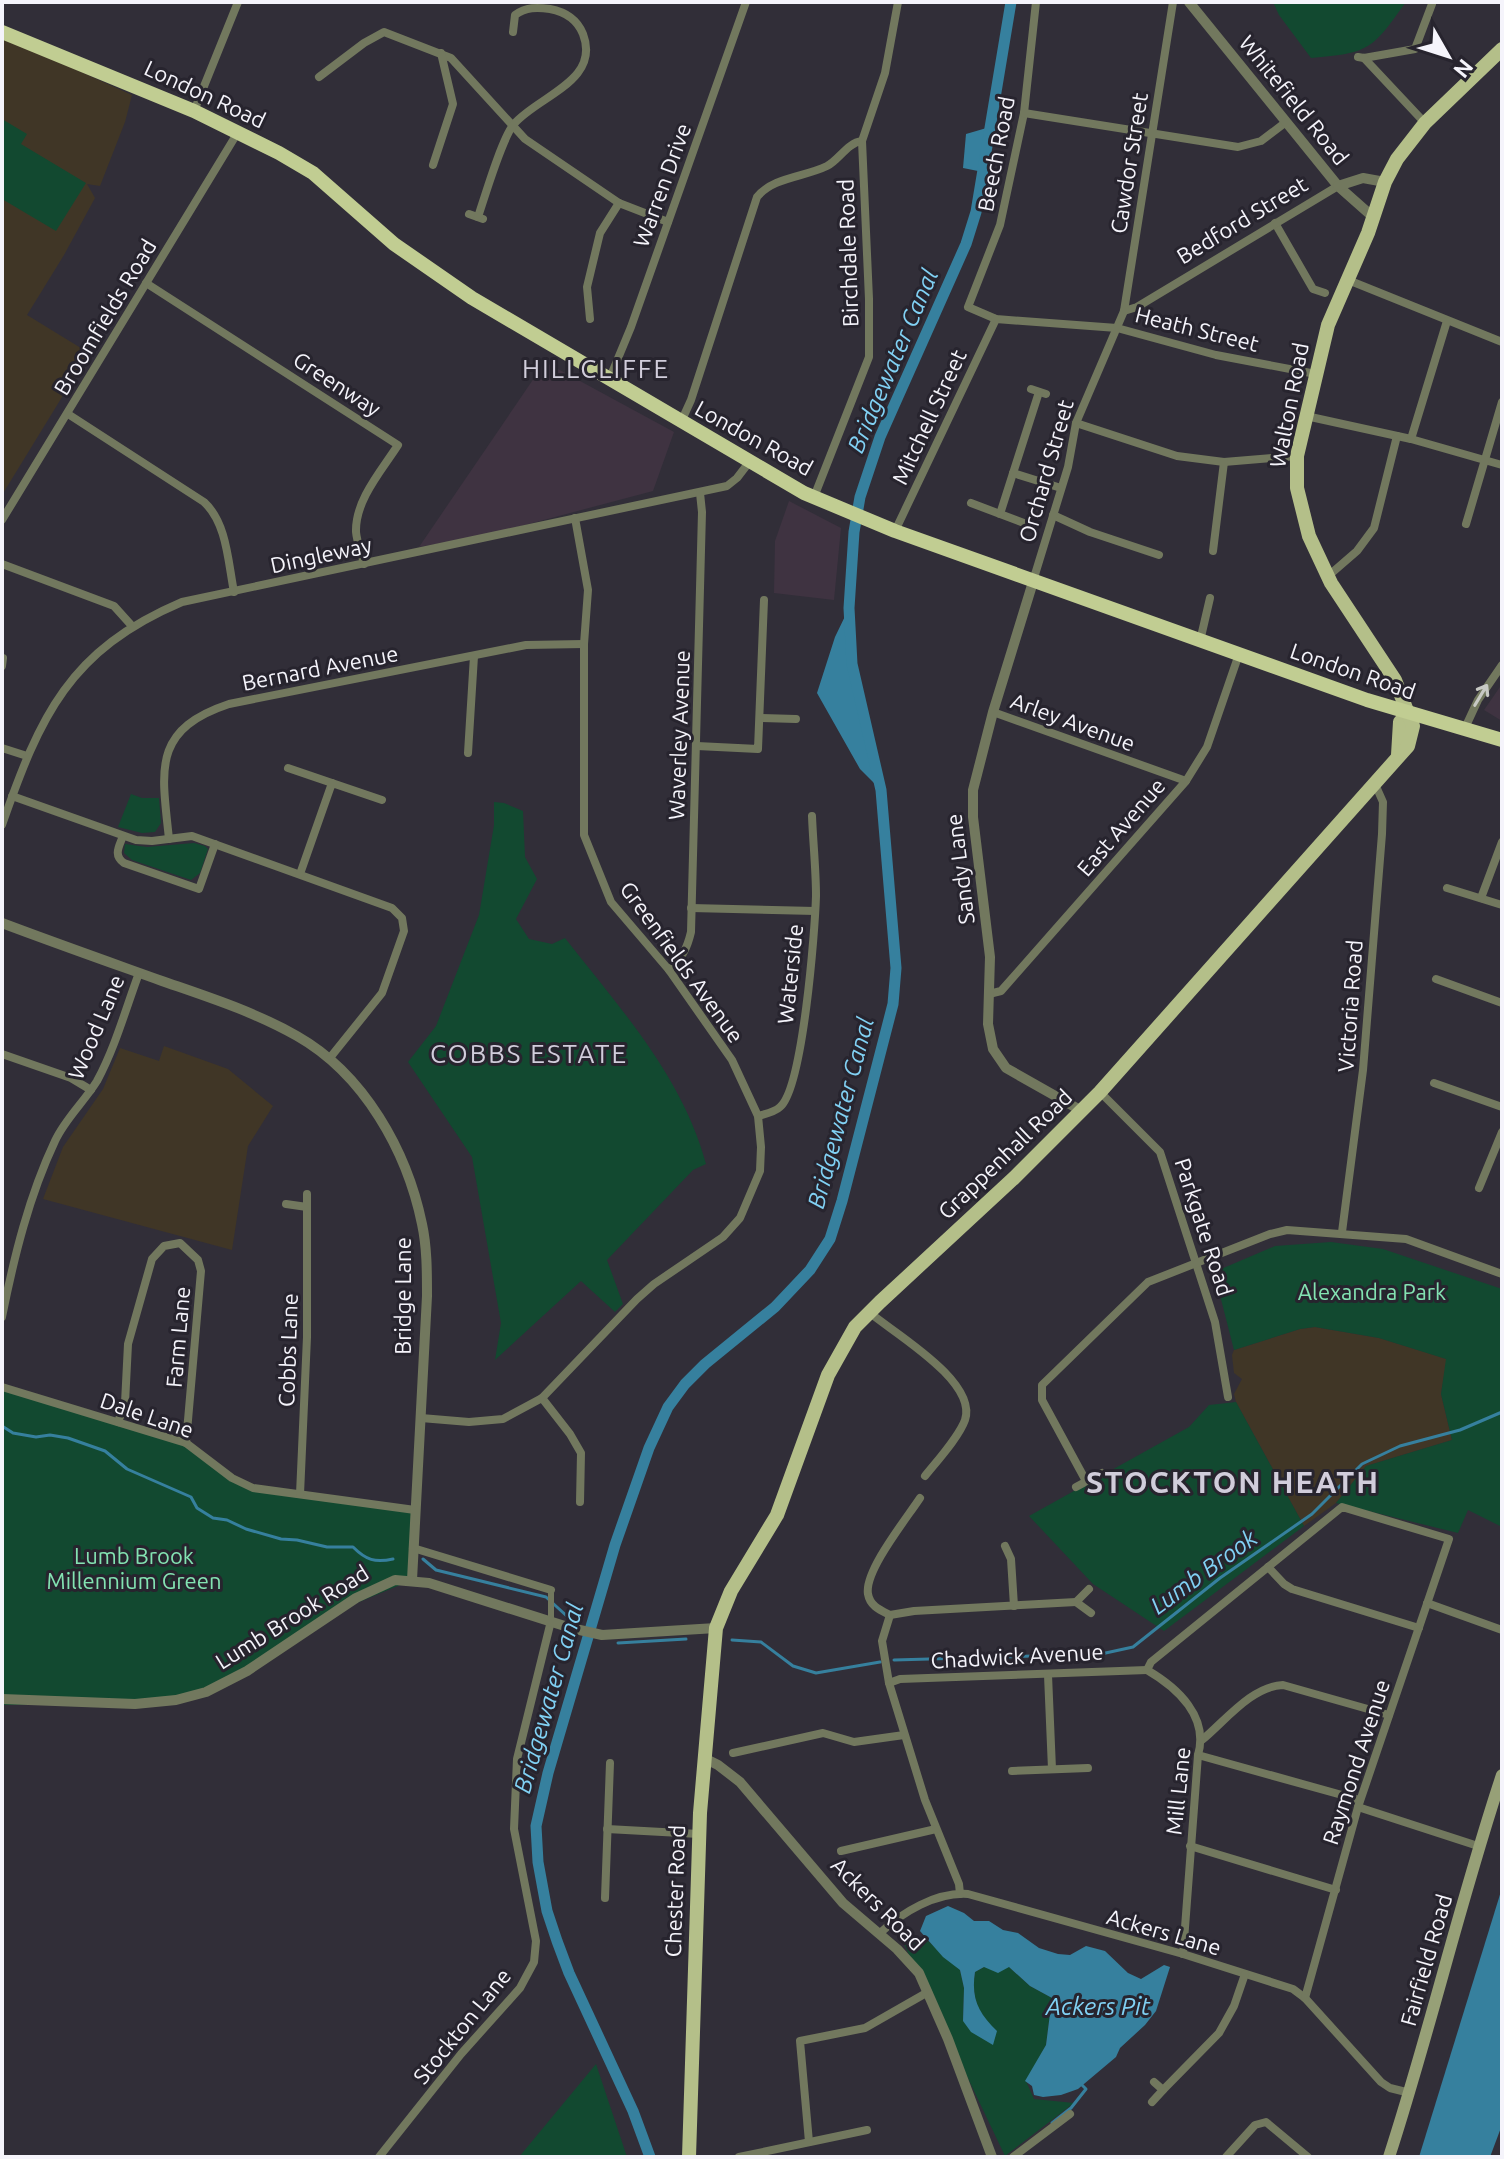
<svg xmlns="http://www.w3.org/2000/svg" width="1504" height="2159" viewBox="0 0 1504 2159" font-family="Ubuntu,sans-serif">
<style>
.commercial{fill:#3f3341}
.education{fill:#403626}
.green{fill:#124930}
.water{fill:#36809e}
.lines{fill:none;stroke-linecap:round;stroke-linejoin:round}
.stream{stroke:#36809e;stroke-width:3}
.canal{stroke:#36809e;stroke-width:11}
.pedestrian{stroke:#72785e;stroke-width:6}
.minor{stroke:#72785e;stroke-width:8}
.tertiary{stroke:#72785e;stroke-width:10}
.secondary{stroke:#97a077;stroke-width:12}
.primary{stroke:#b4bf89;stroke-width:14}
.trunk{stroke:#c1cd92;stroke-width:14}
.oneway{stroke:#c7c9c4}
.labels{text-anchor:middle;stroke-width:6;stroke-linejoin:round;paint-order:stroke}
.street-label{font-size:22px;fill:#f5f4fb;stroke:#27242e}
.park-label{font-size:22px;fill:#83e3b2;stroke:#27242e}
.water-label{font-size:24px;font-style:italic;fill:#81d1f4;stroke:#27242e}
.quarter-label{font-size:26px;letter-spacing:2px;fill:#d1cddb;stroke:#27242e}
.district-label{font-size:30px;font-weight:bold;letter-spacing:2px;fill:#d1cddb;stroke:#27242e}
</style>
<rect width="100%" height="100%" fill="#312e38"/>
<g class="commercial">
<path d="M545,362L674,432L653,491L487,535L419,547Z"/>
<path d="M789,501L841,528L834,600L774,593L775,541Z"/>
<path d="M1502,684V721L1484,710Z"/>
</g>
<g class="education">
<path d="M2,36L132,95L125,122L100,186L87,184L95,198L64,255L27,315L89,353L2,495Z"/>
<path d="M164,1046L228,1069L273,1106L248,1146L232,1250L43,1199L63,1147L103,1089L120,1048L159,1061Z"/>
<path d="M1315,1327L1379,1338L1447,1359L1441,1394L1452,1440L1366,1466L1336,1503L1304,1526L1236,1402L1234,1394L1242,1379L1234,1373L1232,1355L1234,1350L1300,1329Z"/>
</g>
<g class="green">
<path d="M1273,2H1406C1372,49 1371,53 1311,58L1279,15Z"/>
<path d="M2,119L27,134L21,144L86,183L56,231L2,199Z"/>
<path d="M131,794L142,798H159L161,823L155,832L142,833L118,827Z"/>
<path d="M494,802L504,803L523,811L525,857L537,879L516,919L529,939L552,944L565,938C619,1007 683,1077 706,1164L693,1170L607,1260L623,1304L615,1312L581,1281L495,1360L501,1323L472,1157L408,1062L436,1026L479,915L494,825Z"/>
<path d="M194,843L205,846L208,849L200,873L191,880L132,860L124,853L125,844L147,847Z"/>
<path d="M1331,1242L1383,1249L1502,1289V1527L1468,1510L1458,1533L1336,1503L1366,1466L1452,1440L1441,1394L1446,1359L1379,1338L1315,1327L1300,1329L1234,1350L1214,1272L1275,1246Z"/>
<path d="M2,1390L186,1443L242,1484L415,1510L412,1580L340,1610L248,1669L182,1699L135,1704L2,1705Z"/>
<path d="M1236,1402L1304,1526L1164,1631L1093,1584L1029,1516L1189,1427L1209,1405Z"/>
<path d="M928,1941L960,1970L964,1988L963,2021L996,2031C978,2013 971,1998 975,1972L984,1967H1009L1030,1986L1052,1998L1046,2045L1026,2081L1034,2099L1074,2103L1005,2156L904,1944Z"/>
<path d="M596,2064L627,2157H519Z"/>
</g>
<g class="water">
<path d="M990,127L983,172L963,168L966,134Z"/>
<path d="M849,608L852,664L881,790L860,769L817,693L835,637Z"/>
<path d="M1502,1888V2125L1490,2157H1419Z"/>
<path d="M948,1906L964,1913L974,1921H989L1003,1930L1018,1933L1039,1948L1058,1954L1070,1955L1086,1946L1105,1951L1128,1973L1141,1979L1164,1965L1170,1967L1156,2011L1145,2025L1120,2048L1116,2057L1078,2089L1061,2095L1043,2097L1034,2095L1032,2086L1025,2081L1046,2045L1052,1998L1030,1986L1009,1967L998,1973L984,1967L975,1972C971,1998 978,2013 997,2031L993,2045L971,2032L963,2021L964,1988L960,1970L943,1957L920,1931L926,1916Z"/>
</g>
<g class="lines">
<g class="stream">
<path d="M2,1426L13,1433L36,1437L50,1435L68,1438L105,1451L127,1469L191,1497L197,1508L213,1518L227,1520L246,1529L281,1539L297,1540L327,1547H353C366,1560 375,1563 393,1559"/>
<path d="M423,1559L436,1570L546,1597L569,1618"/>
<path d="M732,1640L761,1642L793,1666L816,1673L880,1662"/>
<path d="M618,1643L686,1639"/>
<path d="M894,1660L1101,1654L1133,1647L1220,1578L1312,1514L1362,1464L1400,1446L1460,1430L1502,1412"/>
<path d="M1052,2123L1071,2108L1086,2089L1082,2085"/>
</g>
<path class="canal" d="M650,2157L633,2111L569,1973L557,1941L547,1911L538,1862L536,1826L548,1773L615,1545L649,1448L668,1407L685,1384L705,1364L775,1307L810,1270L830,1239L842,1201L893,1004L896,968L881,790L852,664L849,608L854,532L860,497L880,437L966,244L976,212L1011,2"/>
<path class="pedestrian" d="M551,1621V1590"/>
<g class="minor">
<path d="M1036,2L1024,113L1000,225L968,307L996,319L1117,328L1216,355L1316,374"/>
<path d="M1358,57L1364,58L1415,49L1432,4"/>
<path d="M1364,58L1425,123"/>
<path d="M319,77L364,43L384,32L451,58L525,139L619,203L668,222"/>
<path d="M194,111L238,2"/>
<path d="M1024,113L1238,147L1261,141L1286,122"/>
<path d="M433,165L453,104L441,53"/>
<path d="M469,214L483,219"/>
<path d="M478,217C485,196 502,138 514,124C538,96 601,81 583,34C577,19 566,12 550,9C537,7 526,7 515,15L513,32"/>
<path d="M1275,223L1313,289L1325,293"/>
<path d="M1348,280L1502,342"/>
<path d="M146,283L398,445C382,470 355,500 356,532C357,543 362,554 364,564"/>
<path d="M1124,311L1137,307L1338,186"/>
<path d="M590,319L587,287L600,233L619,203"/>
<path d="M609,380L631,327L746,2"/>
<path d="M1031,389L1046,394"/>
<path d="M68,414L204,502C227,523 228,562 234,592"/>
<path d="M1306,416L1411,439L1502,465"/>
<path d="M681,422L691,400L757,197C773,177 805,177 827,166C840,159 847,143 862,141"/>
<path d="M1076,423L1177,456L1224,462L1297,456"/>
<path d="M1411,439L1447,321"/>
<path d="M1013,473L1061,488"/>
<path d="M814,497L869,357V299L862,141L885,73L898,2"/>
<path d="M971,503L1029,525"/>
<path d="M1000,514L1039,392"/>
<path d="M1053,515L1090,532L1159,555"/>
<path d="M2,520L238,132"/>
<path d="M1466,524L1502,402"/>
<path d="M895,531L996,319"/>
<path d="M1213,551L1224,462"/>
<path d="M2,564L114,606L132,626"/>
<path d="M1327,577L1357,551L1374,528L1397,436"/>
<path d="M1033,581L1068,467L1076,423L1124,311L1173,2"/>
<path d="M1200,641L1210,598"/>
<path d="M2,666L3,658"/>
<path d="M993,712L1186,781"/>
<path d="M760,718L796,719"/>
<path d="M1465,728L1478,700L1502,665"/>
<path d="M697,746L758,749L764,600"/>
<path d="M2,748L27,756"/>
<path d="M468,753L474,656"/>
<path d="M288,768L332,783"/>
<path d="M12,796L136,840L152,841L192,836L392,908L402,918L404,931L382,993L329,1059"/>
<path d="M2,825C40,716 69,650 182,602L727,486L737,478L750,461"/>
<path d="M123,836C119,847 113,855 124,863L199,889L215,844"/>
<path d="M169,839C162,771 151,730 229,704L526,645L584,644"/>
<path d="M300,874L332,783L382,800"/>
<path d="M1447,888L1502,905"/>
<path d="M1481,898L1502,842"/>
<path d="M691,908L815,911"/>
<path d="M669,970C682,958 687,949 691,932L702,512L700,493"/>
<path d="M1436,979L1502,1003"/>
<path d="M989,994L1001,991L1186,781L1207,747L1239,654"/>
<path d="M2,1054L71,1078L91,1090"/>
<path d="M1434,1083L1502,1107"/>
<path d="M1100,1092L1160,1152L1215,1322L1228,1397"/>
<path d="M758,1116C765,1114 775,1112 780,1107C803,1088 815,930 816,896C816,869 813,842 812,816"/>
<path d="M1479,1188L1502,1132"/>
<path d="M286,1204L307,1207"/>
<path d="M1342,1232L1363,1070L1382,834L1383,802L1375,784"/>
<path d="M869,1312C892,1332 978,1381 965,1420C959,1437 937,1461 925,1476"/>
<path d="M2,1317C14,1257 29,1196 55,1141C65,1119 84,1102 97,1081C115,1048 126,1008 139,973"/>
<path d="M2,1387L186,1443L232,1478L253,1488L415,1510"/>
<path d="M542,1398L570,1434L581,1453L580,1502"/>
<path d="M421,1418L469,1422L503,1419L542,1398L637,1299L654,1284L723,1237L740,1218L760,1171L761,1147L758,1116L732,1060L669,970L611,902L584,835V644L588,590L575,518"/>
<path d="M118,1422L125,1403L128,1344L152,1259L164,1246L180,1243L198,1260L201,1271L186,1443"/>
<path d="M1086,1481L1042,1400V1385L1148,1282L1270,1234L1287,1230L1406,1239L1502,1274"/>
<path d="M1076,1487L1102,1473"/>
<path d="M300,1494L307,1337V1194"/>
<path d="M1005,1546L1011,1559L1014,1606"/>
<path d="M413,1548L551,1590"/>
<path d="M1268,1567L1284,1584L1292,1589L1419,1628"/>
<path d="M1089,1589L1076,1602L1091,1613"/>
<path d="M1427,1603L1502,1630"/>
<path d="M890,1615L882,1641L889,1683L925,1800L959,1884L960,1894"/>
<path d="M890,1615L914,1611L1076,1602"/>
<path d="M890,1615C880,1610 870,1606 868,1594C864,1571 907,1518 920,1498"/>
<path d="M1048,1675L1052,1769"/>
<path d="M889,1683L900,1679L1147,1670"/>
<path d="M1202,1740C1225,1721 1252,1686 1283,1685L1389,1715"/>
<path d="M733,1753L823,1733L854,1742L904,1735"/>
<path d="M1198,1755L1360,1800"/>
<path d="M1012,1771L1088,1768"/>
<path d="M1358,1807L1478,1846"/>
<path d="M607,1829L699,1834"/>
<path d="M1190,1846L1336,1890"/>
<path d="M841,1851L936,1829"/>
<path d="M605,1898L610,1763"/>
<path d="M879,1934C902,1912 936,1892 968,1894L1183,1954L1293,1989L1305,1998L1381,2082L1390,2088L1410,2093"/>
<path d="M1183,1954L1198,1755C1209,1717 1178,1688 1147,1670L1151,1662L1342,1507L1449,1539L1358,1807L1305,1998"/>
<path d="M1163,2090L1219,2033L1234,2006L1245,1974"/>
<path d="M1152,2102L1163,2090L1154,2082"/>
<path d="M809,2142L800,2041L865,2028L928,1992"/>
<path d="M379,2157L461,2054L520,1988L534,1962L536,1941L514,1829L517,1759L551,1621"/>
<path d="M739,2157L867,2130"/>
<path d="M1013,2157L1070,2114"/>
<path d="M1226,2157L1255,2125L1266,2122L1308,2157"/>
</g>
<g class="tertiary">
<path d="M1189,2L1338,186L1373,217"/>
<path d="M1338,186L1363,178L1385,182"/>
<path d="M1033,582L993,712L973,790V817L990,957L988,1024L993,1049L1006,1068L1082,1111"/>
<path d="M2,923C55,943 109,962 162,981C208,997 255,1012 297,1036C364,1074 407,1151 422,1224C427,1247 427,1272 427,1296L412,1580"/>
<path d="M2,1699L135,1704L176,1700L206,1692L247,1671L356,1598L395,1580L429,1583L571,1628L602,1635L716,1628"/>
<path d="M704,1758L718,1765L740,1782L843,1903L897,1949L919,1973L948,2039L992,2157"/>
</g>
<path class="secondary" d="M1389,2157C1430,2031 1460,1901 1502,1775"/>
<g class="primary">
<path d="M1398,755L1400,722L1408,714"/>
<path d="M689,2157L700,1813L716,1628L731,1591L777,1515L828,1375L855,1327L880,1302L1014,1178L1100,1092L1408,746L1413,726L1395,680L1331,583L1309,536L1297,488V456L1328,325L1368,233L1385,182L1397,159L1425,123L1502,49"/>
</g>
<path class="trunk" d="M2,32L194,111L279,153L313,173L394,244L472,298L804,493L895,531L1367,700L1502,740"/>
</g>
<defs><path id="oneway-shaft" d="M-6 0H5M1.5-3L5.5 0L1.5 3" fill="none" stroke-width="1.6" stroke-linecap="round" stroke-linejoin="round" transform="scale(2)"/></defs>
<use class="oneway" href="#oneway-shaft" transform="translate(1481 695) rotate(-59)"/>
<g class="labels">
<g class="street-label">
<text transform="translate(205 94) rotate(25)" y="8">London Road</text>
<text transform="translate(1294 100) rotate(51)" y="8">Whitefield Road</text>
<text transform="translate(996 154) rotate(-79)" y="8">Beech Road</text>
<text transform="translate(1129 163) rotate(-81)" y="8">Cawdor Street</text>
<text transform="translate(662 185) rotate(-70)" y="8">Warren Drive</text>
<text transform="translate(1242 220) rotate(-31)" y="8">Bedford Street</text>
<text transform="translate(848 253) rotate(-92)" y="8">Birchdale Road</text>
<text transform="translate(105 317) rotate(-59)" y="8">Broomfields Road</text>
<text transform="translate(1197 329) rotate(14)" y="8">Heath Street</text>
<text transform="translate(337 384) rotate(33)" y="8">Greenway</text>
<text transform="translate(1289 405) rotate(-79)" y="8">Walton Road</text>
<text transform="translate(929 417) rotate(-65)" y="8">Mitchell Street</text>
<text transform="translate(754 438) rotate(29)" y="8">London Road</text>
<text transform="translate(1046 471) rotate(-74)" y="8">Orchard Street</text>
<text transform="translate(321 555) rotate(-12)" y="8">Dingleway</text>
<text transform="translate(320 668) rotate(-11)" y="8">Bernard Avenue</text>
<text transform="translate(1353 671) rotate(19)" y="8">London Road</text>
<text transform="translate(1073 722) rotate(20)" y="8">Arley Avenue</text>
<text transform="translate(679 735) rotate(-88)" y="8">Waverley Avenue</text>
<text transform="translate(1121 827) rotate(-49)" y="8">East Avenue</text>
<text transform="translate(960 869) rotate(-97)" y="8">Sandy Lane</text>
<text transform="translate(682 962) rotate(54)" y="8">Greenfields Avenue</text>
<text transform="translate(790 974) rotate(-84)" y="8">Waterside</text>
<text transform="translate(1350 1006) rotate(-86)" y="8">Victoria Road</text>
<text transform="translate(96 1027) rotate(-67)" y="8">Wood Lane</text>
<text transform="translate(1005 1154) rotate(-44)" y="8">Grappenhall Road</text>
<text transform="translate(1204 1227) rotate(72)" y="8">Parkgate Road</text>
<text transform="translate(403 1296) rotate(-90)" y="8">Bridge Lane</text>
<text transform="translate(178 1337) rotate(-85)" y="8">Farm Lane</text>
<text transform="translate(288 1350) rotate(-88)" y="8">Cobbs Lane</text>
<text transform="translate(147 1415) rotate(19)" y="8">Dale Lane</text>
<text transform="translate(292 1617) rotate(-32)" y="8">Lumb Brook Road</text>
<text transform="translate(1017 1656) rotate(-3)" y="8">Chadwick Avenue</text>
<text transform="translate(1356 1762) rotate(-72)" y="8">Raymond Avenue</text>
<text transform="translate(1178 1791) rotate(-84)" y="8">Mill Lane</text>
<text transform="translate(675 1891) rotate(-88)" y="8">Chester Road</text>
<text transform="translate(878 1904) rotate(45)" y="8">Ackers Road</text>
<text transform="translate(1164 1932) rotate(16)" y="8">Ackers Lane</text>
<text transform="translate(1426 1960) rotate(-74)" y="8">Fairfield Road</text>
<text transform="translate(462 2026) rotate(-51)" y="8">Stockton Lane</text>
</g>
<g class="park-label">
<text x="1372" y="1300">Alexandra Park</text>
<text x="134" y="1564">Lumb Brook<tspan x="134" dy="25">Millennium Green</tspan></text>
</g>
<g class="water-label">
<text transform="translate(893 361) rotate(-67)" y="8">Bridgewater Canal</text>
<text transform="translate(841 1113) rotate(-75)" y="8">Bridgewater Canal</text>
<text transform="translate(1204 1572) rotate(-36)" y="8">Lumb Brook</text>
<text transform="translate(549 1698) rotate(-74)" y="8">Bridgewater Canal</text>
<text x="1098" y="2015">Ackers Pit</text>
</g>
<g class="quarter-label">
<text x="596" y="378">HILLCLIFFE</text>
<text x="529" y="1063">COBBS ESTATE</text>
</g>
<g class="district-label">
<text x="1233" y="1493">STOCKTON HEATH</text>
</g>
</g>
<rect width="1504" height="2159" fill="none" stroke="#f5f4fb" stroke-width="8"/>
<g transform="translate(1448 56) rotate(129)" stroke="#27242e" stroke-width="6" paint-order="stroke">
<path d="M0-6L14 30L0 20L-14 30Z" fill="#f5f4fb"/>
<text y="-12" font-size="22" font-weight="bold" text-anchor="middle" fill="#f5f4fb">N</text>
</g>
</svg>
